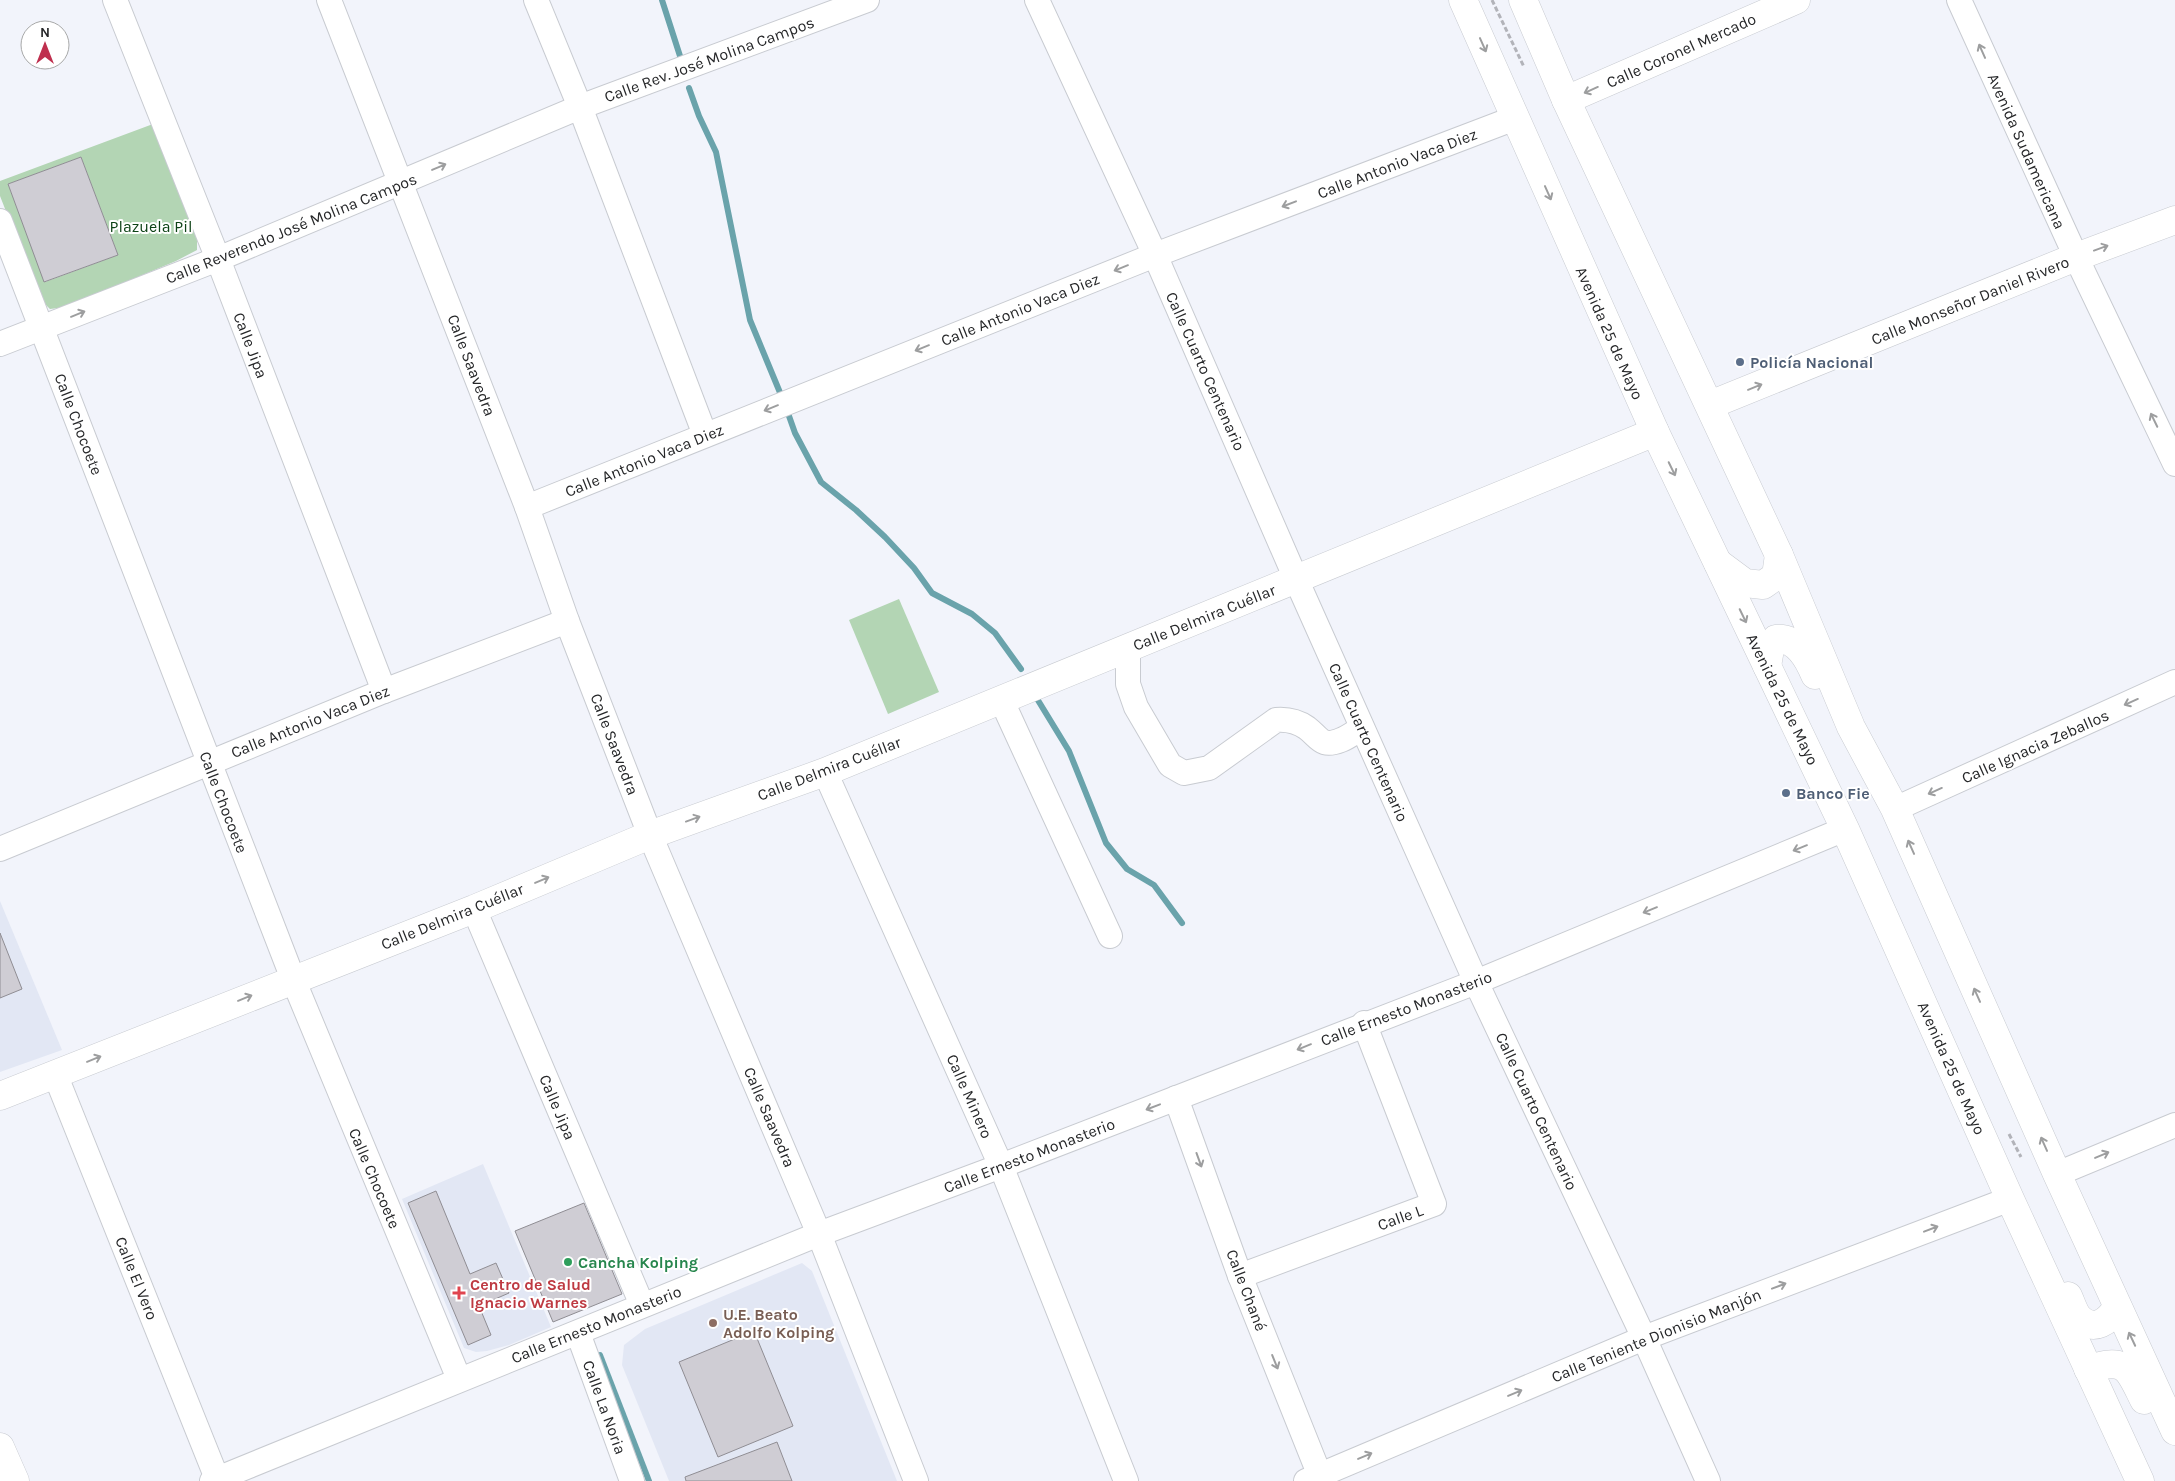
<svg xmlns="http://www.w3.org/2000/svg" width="2175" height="1481" viewBox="0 0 2175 1481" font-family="Karla,sans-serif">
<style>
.built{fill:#e2e7f4}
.green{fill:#b3d5b4;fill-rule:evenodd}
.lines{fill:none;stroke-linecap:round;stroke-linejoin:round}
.stream{stroke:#6aa3ab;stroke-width:6}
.building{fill:#cfcdd4;stroke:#8f8d93}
.minor-casing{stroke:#c8cbd1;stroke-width:26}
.major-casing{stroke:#c8cbd1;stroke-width:29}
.path{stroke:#b2b3b9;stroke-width:3;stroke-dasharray:5 2.5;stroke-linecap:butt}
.minor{stroke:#fff;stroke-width:24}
.major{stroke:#fff;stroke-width:28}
.oneway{stroke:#9d9e9f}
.service-dot{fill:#5c6f8a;stroke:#fff;stroke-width:2}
.leisure-dot{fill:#2e9e5b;stroke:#fff;stroke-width:2}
.health-dot{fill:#e0444e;stroke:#fff;stroke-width:2}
.education-dot{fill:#8d6e63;stroke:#fff;stroke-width:2}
.labels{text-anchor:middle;stroke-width:4;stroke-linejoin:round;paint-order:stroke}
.street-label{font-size:16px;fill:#262729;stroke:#fff}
.park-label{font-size:16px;fill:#0d4216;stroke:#fff}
.service-label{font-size:16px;font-weight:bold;fill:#4e5e75;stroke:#fff;text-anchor:start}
.leisure-label{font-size:16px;font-weight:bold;fill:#27864d;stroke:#fff;text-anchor:start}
.health-label{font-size:16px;font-weight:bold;fill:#be3a42;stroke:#fff;text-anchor:start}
.education-label{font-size:16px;font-weight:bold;fill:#785e54;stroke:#fff;text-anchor:start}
</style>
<rect width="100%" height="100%" fill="#f2f4fb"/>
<g class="built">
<path d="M0,901L62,1050L0,1072Z"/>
<path d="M483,1164L551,1327L509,1345L487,1351L476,1352L464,1348L402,1199Z"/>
<path d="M802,1263L812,1271L897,1481H669L622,1365L624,1345L645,1329Z"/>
</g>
<g class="green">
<path d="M153,124L197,229V250L176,261L66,307L50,309L44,303L37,290L0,196V181ZM81,157L118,255L45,282L8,184Z"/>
<path d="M899,599L939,692L888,714L849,620Z"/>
</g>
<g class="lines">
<g class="stream">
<path d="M662,0L680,56"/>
<path d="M689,88L699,116L716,152L750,320L781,395"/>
<path d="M789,416L795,433L821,482L856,510L885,537L914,568L932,593L972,614L995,633L1021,669"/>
<path d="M1036,697L1069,751L1106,843L1127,869L1154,885L1182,923"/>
<path d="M600,1355L649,1481"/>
</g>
</g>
<g class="building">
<path d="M81,157L118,255L44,282L8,184Z"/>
<path d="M0,933L22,989L0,998Z"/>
<path d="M436,1191L470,1274L496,1263L509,1293L479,1306L491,1335L468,1345L408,1203Z"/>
<path d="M584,1203L622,1294L553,1322L515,1231Z"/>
<path d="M754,1331L793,1426L718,1457L679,1362Z"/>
<path d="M777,1442L792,1481H686L685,1477Z"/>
</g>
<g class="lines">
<defs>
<g id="minor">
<path d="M115,0L218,259L384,691"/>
<path d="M329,0L527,507L567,621L650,835L819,1234L916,1481"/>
<path d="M536,0L580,107L705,435"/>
<path d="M1037,0L1155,255L1296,579L1476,982L1644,1338L1708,1481"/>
<path d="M1959,0L2076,257L2175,464"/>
<path d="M0,221L293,979L459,1379"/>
<path d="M0,344L218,259L580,107L867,0"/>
<path d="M527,507L1155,255L1515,118"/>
<path d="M1128,648V684L1136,707L1170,765L1184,773L1209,768L1276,720C1288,719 1297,721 1307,728C1320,738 1321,748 1341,740C1349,737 1356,731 1362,728"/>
<path d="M1001,699L1110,936"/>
<path d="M825,772L1001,1166L1126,1481"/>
<path d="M1895,809L2175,682"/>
<path d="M0,849L384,691L567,621"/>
<path d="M474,909L642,1305"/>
<path d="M55,1074L218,1481"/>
<path d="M1176,1098L1240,1276L1322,1481"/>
<path d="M2057,1174L2175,1125"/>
<path d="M1240,1276L1434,1204L1364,1023"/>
<path d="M578,1333L632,1481"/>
<path d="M212,1481L819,1234L1001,1166L1476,982L1845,829"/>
<path d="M1306,1481L1644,1338L2010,1199"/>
</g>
<g id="major">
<path d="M1463,0L1655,432L1845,829L2010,1199L2140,1481"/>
<path d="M1523,0L1566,100L1779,555L1851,727L1895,809L2057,1174L2175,1431"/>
<path d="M1566,100L1796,0"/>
<path d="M1710,405L2076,257L2175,220"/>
<path d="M1718,563L1745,583L1763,585L1776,576L1779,555"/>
<path d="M1767,666L1770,649L1776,639C1797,637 1808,658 1815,675"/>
<path d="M0,1096L474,909L650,835L825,772L1655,432"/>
<path d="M2068,1296C2071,1302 2074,1313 2079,1318C2094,1333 2109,1321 2117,1307"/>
<path d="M2088,1369C2127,1357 2128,1368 2144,1400"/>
<path d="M0,1447L15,1481"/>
</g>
</defs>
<use href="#minor" class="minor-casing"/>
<use href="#major" class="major-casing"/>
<g class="path">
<path d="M1492,0L1524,67"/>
<path d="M2009,1134L2021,1157"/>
</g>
<use href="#minor" class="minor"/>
<use href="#major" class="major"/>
</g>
<defs><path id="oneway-shaft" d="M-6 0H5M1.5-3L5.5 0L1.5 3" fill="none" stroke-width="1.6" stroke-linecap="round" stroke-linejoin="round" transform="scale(1.25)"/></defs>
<g class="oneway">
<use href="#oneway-shaft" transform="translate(1483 45) rotate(66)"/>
<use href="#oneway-shaft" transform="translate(1982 51) rotate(-114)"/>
<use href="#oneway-shaft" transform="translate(1591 90) rotate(156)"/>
<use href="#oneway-shaft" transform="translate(439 167) rotate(-23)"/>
<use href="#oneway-shaft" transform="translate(1548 193) rotate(66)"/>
<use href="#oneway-shaft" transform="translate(1289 204) rotate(159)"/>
<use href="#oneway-shaft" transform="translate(2101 248) rotate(-20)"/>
<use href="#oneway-shaft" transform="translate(1121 268) rotate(158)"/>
<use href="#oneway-shaft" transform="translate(78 314) rotate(-22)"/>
<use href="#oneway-shaft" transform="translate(922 348) rotate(158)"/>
<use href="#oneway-shaft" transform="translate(1755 387) rotate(-22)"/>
<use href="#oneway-shaft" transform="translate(771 408) rotate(158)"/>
<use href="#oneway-shaft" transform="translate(2154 420) rotate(-116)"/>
<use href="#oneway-shaft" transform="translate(1672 469) rotate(64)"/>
<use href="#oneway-shaft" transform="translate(1743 616) rotate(64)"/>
<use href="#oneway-shaft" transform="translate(2131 702) rotate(156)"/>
<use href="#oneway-shaft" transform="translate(1935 791) rotate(156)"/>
<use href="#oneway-shaft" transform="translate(693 819) rotate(-20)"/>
<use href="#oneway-shaft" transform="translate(1911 847) rotate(-114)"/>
<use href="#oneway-shaft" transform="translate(1800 848) rotate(158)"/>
<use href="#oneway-shaft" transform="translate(542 880) rotate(-23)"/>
<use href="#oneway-shaft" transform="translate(1650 910) rotate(158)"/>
<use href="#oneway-shaft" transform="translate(1977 995) rotate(-114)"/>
<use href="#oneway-shaft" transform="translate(245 998) rotate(-22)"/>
<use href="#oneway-shaft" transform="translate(1304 1047) rotate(158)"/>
<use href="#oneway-shaft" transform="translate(94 1059) rotate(-22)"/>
<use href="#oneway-shaft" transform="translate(1153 1107) rotate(159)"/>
<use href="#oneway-shaft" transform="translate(2044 1144) rotate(-114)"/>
<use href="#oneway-shaft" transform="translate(2102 1155) rotate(-23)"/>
<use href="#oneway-shaft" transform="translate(1199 1160) rotate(70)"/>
<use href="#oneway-shaft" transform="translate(1931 1229) rotate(-21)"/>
<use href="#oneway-shaft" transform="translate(1779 1286) rotate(-21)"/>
<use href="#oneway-shaft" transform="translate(2132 1339) rotate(-115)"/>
<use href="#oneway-shaft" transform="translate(1275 1362) rotate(68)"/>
<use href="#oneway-shaft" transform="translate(1515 1393) rotate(-23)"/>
<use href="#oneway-shaft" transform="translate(1365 1456) rotate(-23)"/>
</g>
<g class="service-dot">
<circle cx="1740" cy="362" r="5"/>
<circle cx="1786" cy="793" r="5"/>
</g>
<circle class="leisure-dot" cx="568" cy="1262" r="5"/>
<path class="health-dot" d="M456.5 1285.5h5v5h5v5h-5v5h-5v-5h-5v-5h5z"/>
<circle class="education-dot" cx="713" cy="1323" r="5"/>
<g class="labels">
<g class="street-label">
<text transform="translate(1681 50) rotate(-24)" y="6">Calle Coronel Mercado</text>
<text transform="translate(709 59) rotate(-20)" y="6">Calle Rev. José Molina Campos</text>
<text transform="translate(2027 151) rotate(66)" y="6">Avenida Sudamericana</text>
<text transform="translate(1397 163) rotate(-21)" y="6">Calle Antonio Vaca Diez</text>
<text transform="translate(291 228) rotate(-22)" y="6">Calle Reverendo José Molina Campos</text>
<text transform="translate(1970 300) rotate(-22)" y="6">Calle Monseñor Daniel Rivero</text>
<text transform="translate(1020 309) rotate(-22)" y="6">Calle Antonio Vaca Diez</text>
<text transform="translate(1610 333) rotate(66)" y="6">Avenida 25 de Mayo</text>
<text transform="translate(251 345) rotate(69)" y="6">Calle Jipa</text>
<text transform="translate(472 365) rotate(69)" y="6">Calle Saavedra</text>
<text transform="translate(1206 371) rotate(66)" y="6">Calle Cuarto Centenario</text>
<text transform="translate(79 424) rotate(69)" y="6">Calle Chocoete</text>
<text transform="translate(644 460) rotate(-22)" y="6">Calle Antonio Vaca Diez</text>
<text transform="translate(1204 617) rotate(-22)" y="6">Calle Delmira Cuéllar</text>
<text transform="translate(1783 699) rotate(64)" y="6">Avenida 25 de Mayo</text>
<text transform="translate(310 721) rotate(-22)" y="6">Calle Antonio Vaca Diez</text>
<text transform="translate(1369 742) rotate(66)" y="6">Calle Cuarto Centenario</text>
<text transform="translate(615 744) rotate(69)" y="6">Calle Saavedra</text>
<text transform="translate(2035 746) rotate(-24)" y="6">Calle Ignacia Zeballos</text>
<text transform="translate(829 768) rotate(-21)" y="6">Calle Delmira Cuéllar</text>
<text transform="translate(224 802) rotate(69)" y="6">Calle Chocoete</text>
<text transform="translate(452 916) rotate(-22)" y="6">Calle Delmira Cuéllar</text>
<text transform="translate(1406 1008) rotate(-21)" y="6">Calle Ernesto Monasterio</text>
<text transform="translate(1952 1068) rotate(66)" y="6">Avenida 25 de Mayo</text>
<text transform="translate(970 1096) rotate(66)" y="6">Calle Minero</text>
<text transform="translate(558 1107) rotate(67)" y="6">Calle Jipa</text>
<text transform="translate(1537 1111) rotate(65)" y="6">Calle Cuarto Centenario</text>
<text transform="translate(770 1117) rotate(67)" y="6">Calle Saavedra</text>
<text transform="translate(1029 1155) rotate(-21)" y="6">Calle Ernesto Monasterio</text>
<text transform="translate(375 1178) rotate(67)" y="6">Calle Chocoete</text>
<text transform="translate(1400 1217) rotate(-20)" y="6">Calle L</text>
<text transform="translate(137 1278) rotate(68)" y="6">Calle El Vero</text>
<text transform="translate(1247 1290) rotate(69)" y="6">Calle Chané</text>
<text transform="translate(596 1324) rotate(-22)" y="6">Calle Ernesto Monasterio</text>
<text transform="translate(1656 1335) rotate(-22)" y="6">Calle Teniente Dionisio Manjón</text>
<text transform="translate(605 1407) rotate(70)" y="6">Calle La Noria</text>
</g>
<g class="park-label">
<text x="151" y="232">Plazuela Pil</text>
</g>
<g class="service-label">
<text x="1750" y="368">Policía Nacional</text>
<text x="1796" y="799">Banco Fie</text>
</g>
<g class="leisure-label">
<text x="578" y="1268">Cancha Kolping</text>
</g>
<g class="health-label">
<text x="470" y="1290">Centro de Salud<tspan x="470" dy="18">Ignacio Warnes</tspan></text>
</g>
<g class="education-label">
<text x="723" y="1320">U.E. Beato<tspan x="723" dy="18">Adolfo Kolping</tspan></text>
</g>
</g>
<g transform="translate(45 45)"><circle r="24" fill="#ffffff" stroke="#a8a9a9"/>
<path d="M0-4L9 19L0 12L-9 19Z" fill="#bf2f4e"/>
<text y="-8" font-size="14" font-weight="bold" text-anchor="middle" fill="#262729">N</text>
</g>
</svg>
